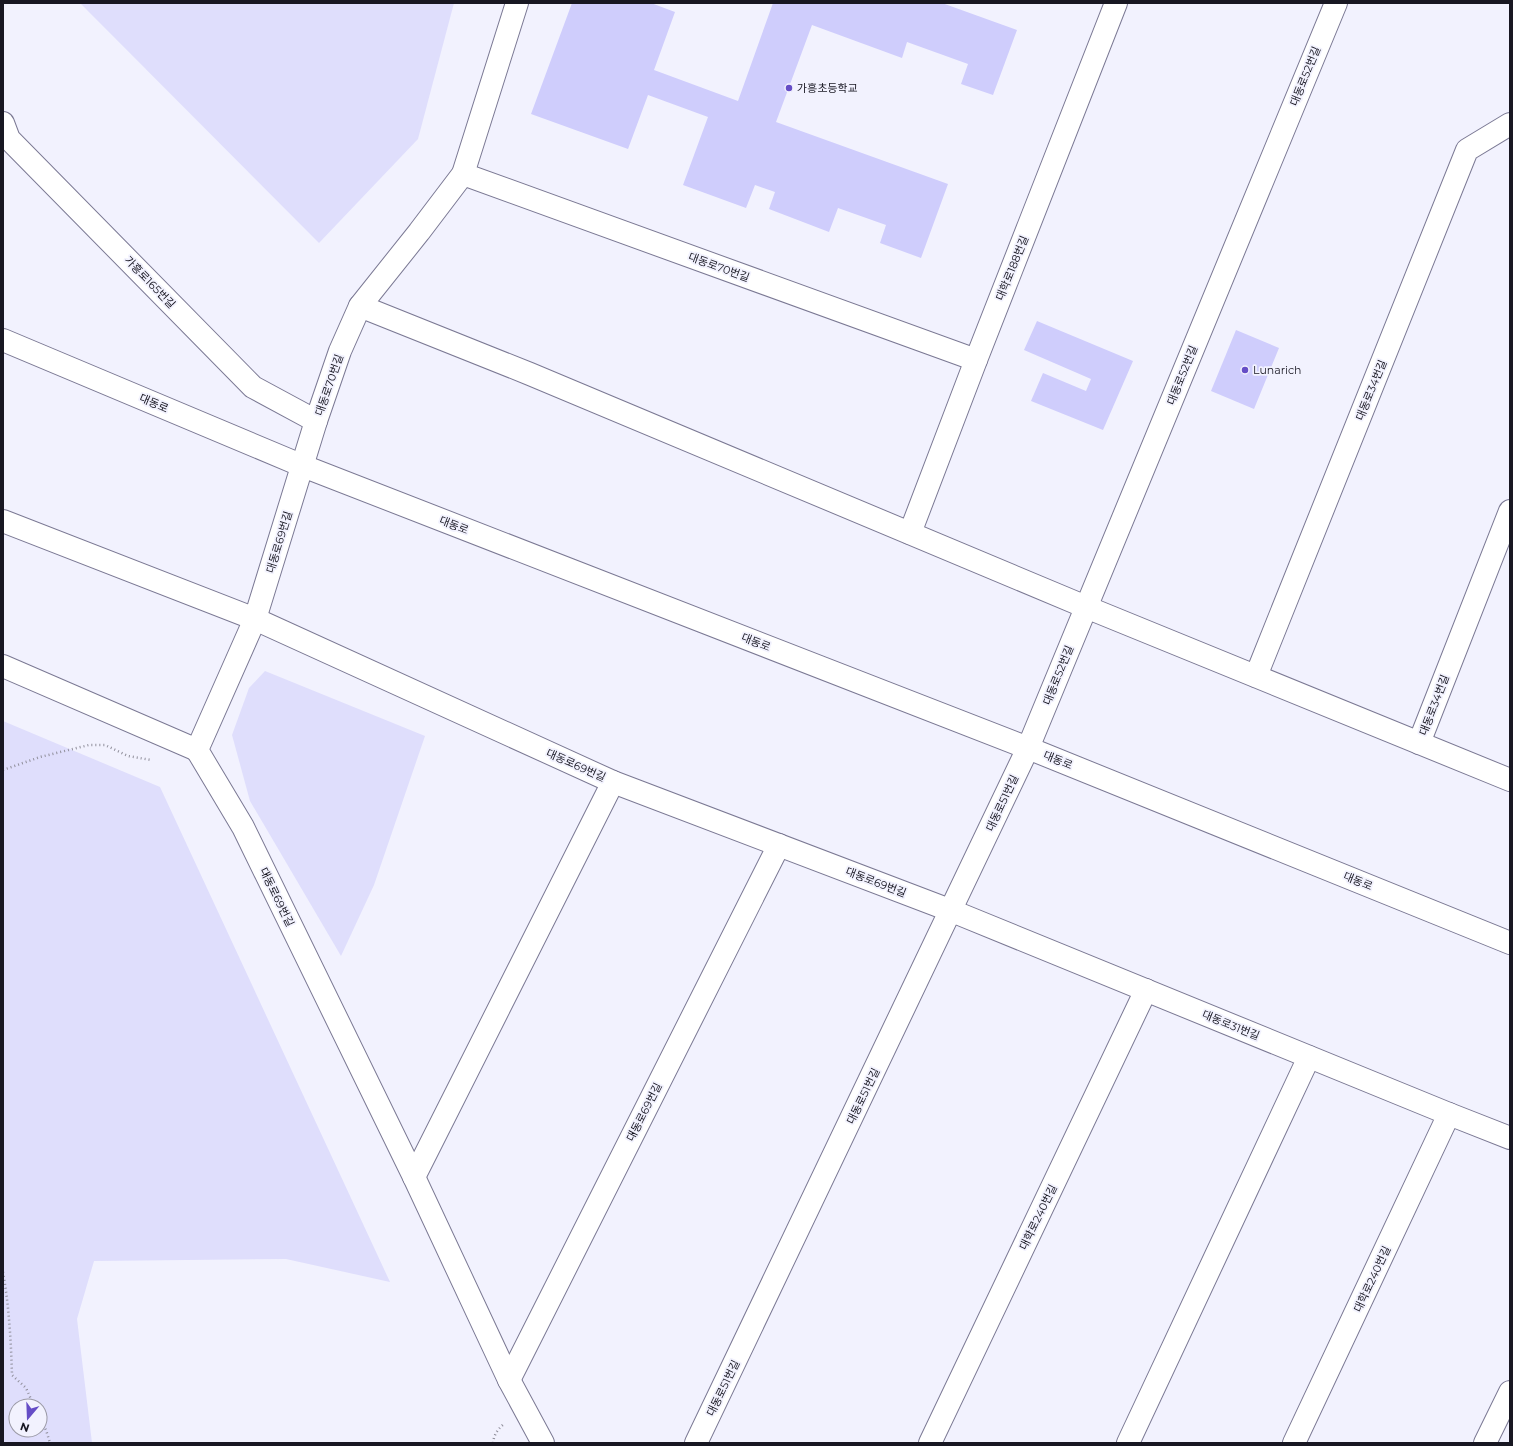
<svg xmlns="http://www.w3.org/2000/svg" width="1513" height="1446" viewBox="0 0 1513 1446" font-family="Montserrat,'Noto Sans KR',sans-serif">
<style>
.green{fill:#dfdefc;fill-rule:evenodd}
.building{fill:#cfcdfc}
.lines{fill:none;stroke-linecap:round;stroke-linejoin:round}
.street-casing{stroke:#7b7994;stroke-width:24}
.secondary-casing{stroke:#7b7994;stroke-width:24}
.path{stroke:#908f9b;stroke-width:2.5;stroke-dasharray:1 3;stroke-linecap:butt}
.street{stroke:#fff;stroke-width:22}
.secondary{stroke:#fff;stroke-width:22}
.poi-dot{fill:#654dc6;stroke:#f2f2fe;stroke-width:1.5}
.labels{text-anchor:middle;stroke-width:3.5;stroke-linejoin:round;paint-order:stroke}
.street-label{font-size:11px;fill:#181722;stroke:#f2f2fe}
.poi-label{font-size:11px;fill:#181722;stroke:#f2f2fe;text-anchor:start}
</style>
<rect width="100%" height="100%" fill="#f2f2fe"/>
<g class="green">
<path d="M80,3H454L418,139L319,243Z"/>
<path d="M265,671L425,736L374,885L341,956L250,801L232,735L249,688Z"/>
<path d="M3,721L160,787L390,1282L286,1259L94,1261L77,1319L92,1443H3ZM16,1406H40V1430H16Z"/>
</g>
<g class="building">
<path d="M572,3H651L675,12L654,70L738,101L773,3H942L1017,30L993,95L961,84L968,64L907,42L902,58L812,25L776,122L948,184L921,258L880,243L886,225L838,208L829,232L769,209L775,192L755,185L746,208L683,185L708,117L648,95L628,149L531,114Z"/>
<path d="M1037,321L1133,361L1103,430L1031,401L1043,373L1086,391L1091,379L1024,350Z"/>
<path d="M1236,330L1279,348L1254,409L1211,391Z"/>
</g>
<g class="lines">
<defs>
<g id="street">
<path d="M517,3L463,174L419,232L360,306L340,351L316,421L255,619L197,750L243,827L414,1177L509,1380L543,1443"/>
<path d="M3,123L9,139L253,387L316,421"/>
<path d="M463,174L976,360"/>
<path d="M360,306L530,374L1086,607L1510,780"/>
<path d="M3,521L255,619L613,782L952,911L1449,1114L1510,1138"/>
<path d="M910,533L976,360L1116,3"/>
<path d="M3,666L197,750"/>
<path d="M1256,676L1467,150L1510,124"/>
<path d="M1419,743L1510,511"/>
<path d="M414,1177L613,782"/>
<path d="M509,1380L779,845"/>
<path d="M696,1443L1028,748L1336,3"/>
<path d="M930,1443L1146,990"/>
<path d="M1128,1443L1309,1057"/>
<path d="M1294,1443L1449,1114"/>
<path d="M1485,1443L1510,1392"/>
</g>
<path id="secondary" d="M3,340L303,466L1028,748L1510,943"/>
</defs>
<use href="#street" class="street-casing"/>
<use href="#secondary" class="secondary-casing"/>
<g class="path">
<path d="M3,770L40,757L89,745H105L128,756L151,760"/>
<path d="M3,1272C9,1306 11,1341 12,1375L26,1388L34,1406"/>
<path d="M40,1418L46,1430L50,1443"/>
<path d="M493,1443C494,1434 498,1429 504,1424"/>
</g>
<use href="#street" class="street"/>
<use href="#secondary" class="secondary"/>
</g>
<g class="poi-dot">
<circle cx="789" cy="88" r="4"/>
<circle cx="1245" cy="370" r="4"/>
</g>
<g class="labels">
<g class="street-label">
<text transform="translate(1305 76) rotate(-68)" y="4">대동로52번길</text>
<text transform="translate(719 267) rotate(20)" y="4">대동로70번길</text>
<text transform="translate(1012 268) rotate(-68)" y="4">대학로188번길</text>
<text transform="translate(150 282) rotate(46)" y="4">가흥로165번길</text>
<text transform="translate(1182 375) rotate(-68)" y="4">대동로52번길</text>
<text transform="translate(329 385) rotate(-71)" y="4">대동로70번길</text>
<text transform="translate(1371 390) rotate(-68)" y="4">대동로34번길</text>
<text transform="translate(154 403) rotate(23)" y="4">대동로</text>
<text transform="translate(454 525) rotate(21)" y="4">대동로</text>
<text transform="translate(279 542) rotate(-73)" y="4">대동로69번길</text>
<text transform="translate(756 642) rotate(21)" y="4">대동로</text>
<text transform="translate(1058 675) rotate(-68)" y="4">대동로52번길</text>
<text transform="translate(1434 705) rotate(-69)" y="4">대동로34번길</text>
<text transform="translate(1058 760) rotate(22)" y="4">대동로</text>
<text transform="translate(576 765) rotate(24)" y="4">대동로69번길</text>
<text transform="translate(1002 803) rotate(-65)" y="4">대동로51번길</text>
<text transform="translate(1358 881) rotate(22)" y="4">대동로</text>
<text transform="translate(876 882) rotate(21)" y="4">대동로69번길</text>
<text transform="translate(277 897) rotate(64)" y="4">대동로69번길</text>
<text transform="translate(1231 1025) rotate(22)" y="4">대동로31번길</text>
<text transform="translate(863 1096) rotate(-64)" y="4">대동로51번길</text>
<text transform="translate(644 1112) rotate(-63)" y="4">대동로69번길</text>
<text transform="translate(1038 1217) rotate(-64)" y="4">대학로240번길</text>
<text transform="translate(1372 1279) rotate(-65)" y="4">대학로240번길</text>
<text transform="translate(723 1388) rotate(-64)" y="4">대동로51번길</text>
</g>
<g class="poi-label">
<text x="797" y="92">가흥초등학교</text>
<text x="1253" y="374">Lunarich</text>
</g>
</g>
<rect width="1513" height="1446" fill="none" stroke="#181722" stroke-width="8"/>
<g transform="translate(28 1418) rotate(199)"><circle r="19" fill="#f2f2fe" stroke="#9b9aa6"/>
<path d="M0-3L7 15L0 10L-7 15Z" fill="#654dc6"/>
<text y="-6" font-size="11" font-weight="bold" text-anchor="middle" fill="#181722">N</text>
</g>
</svg>
